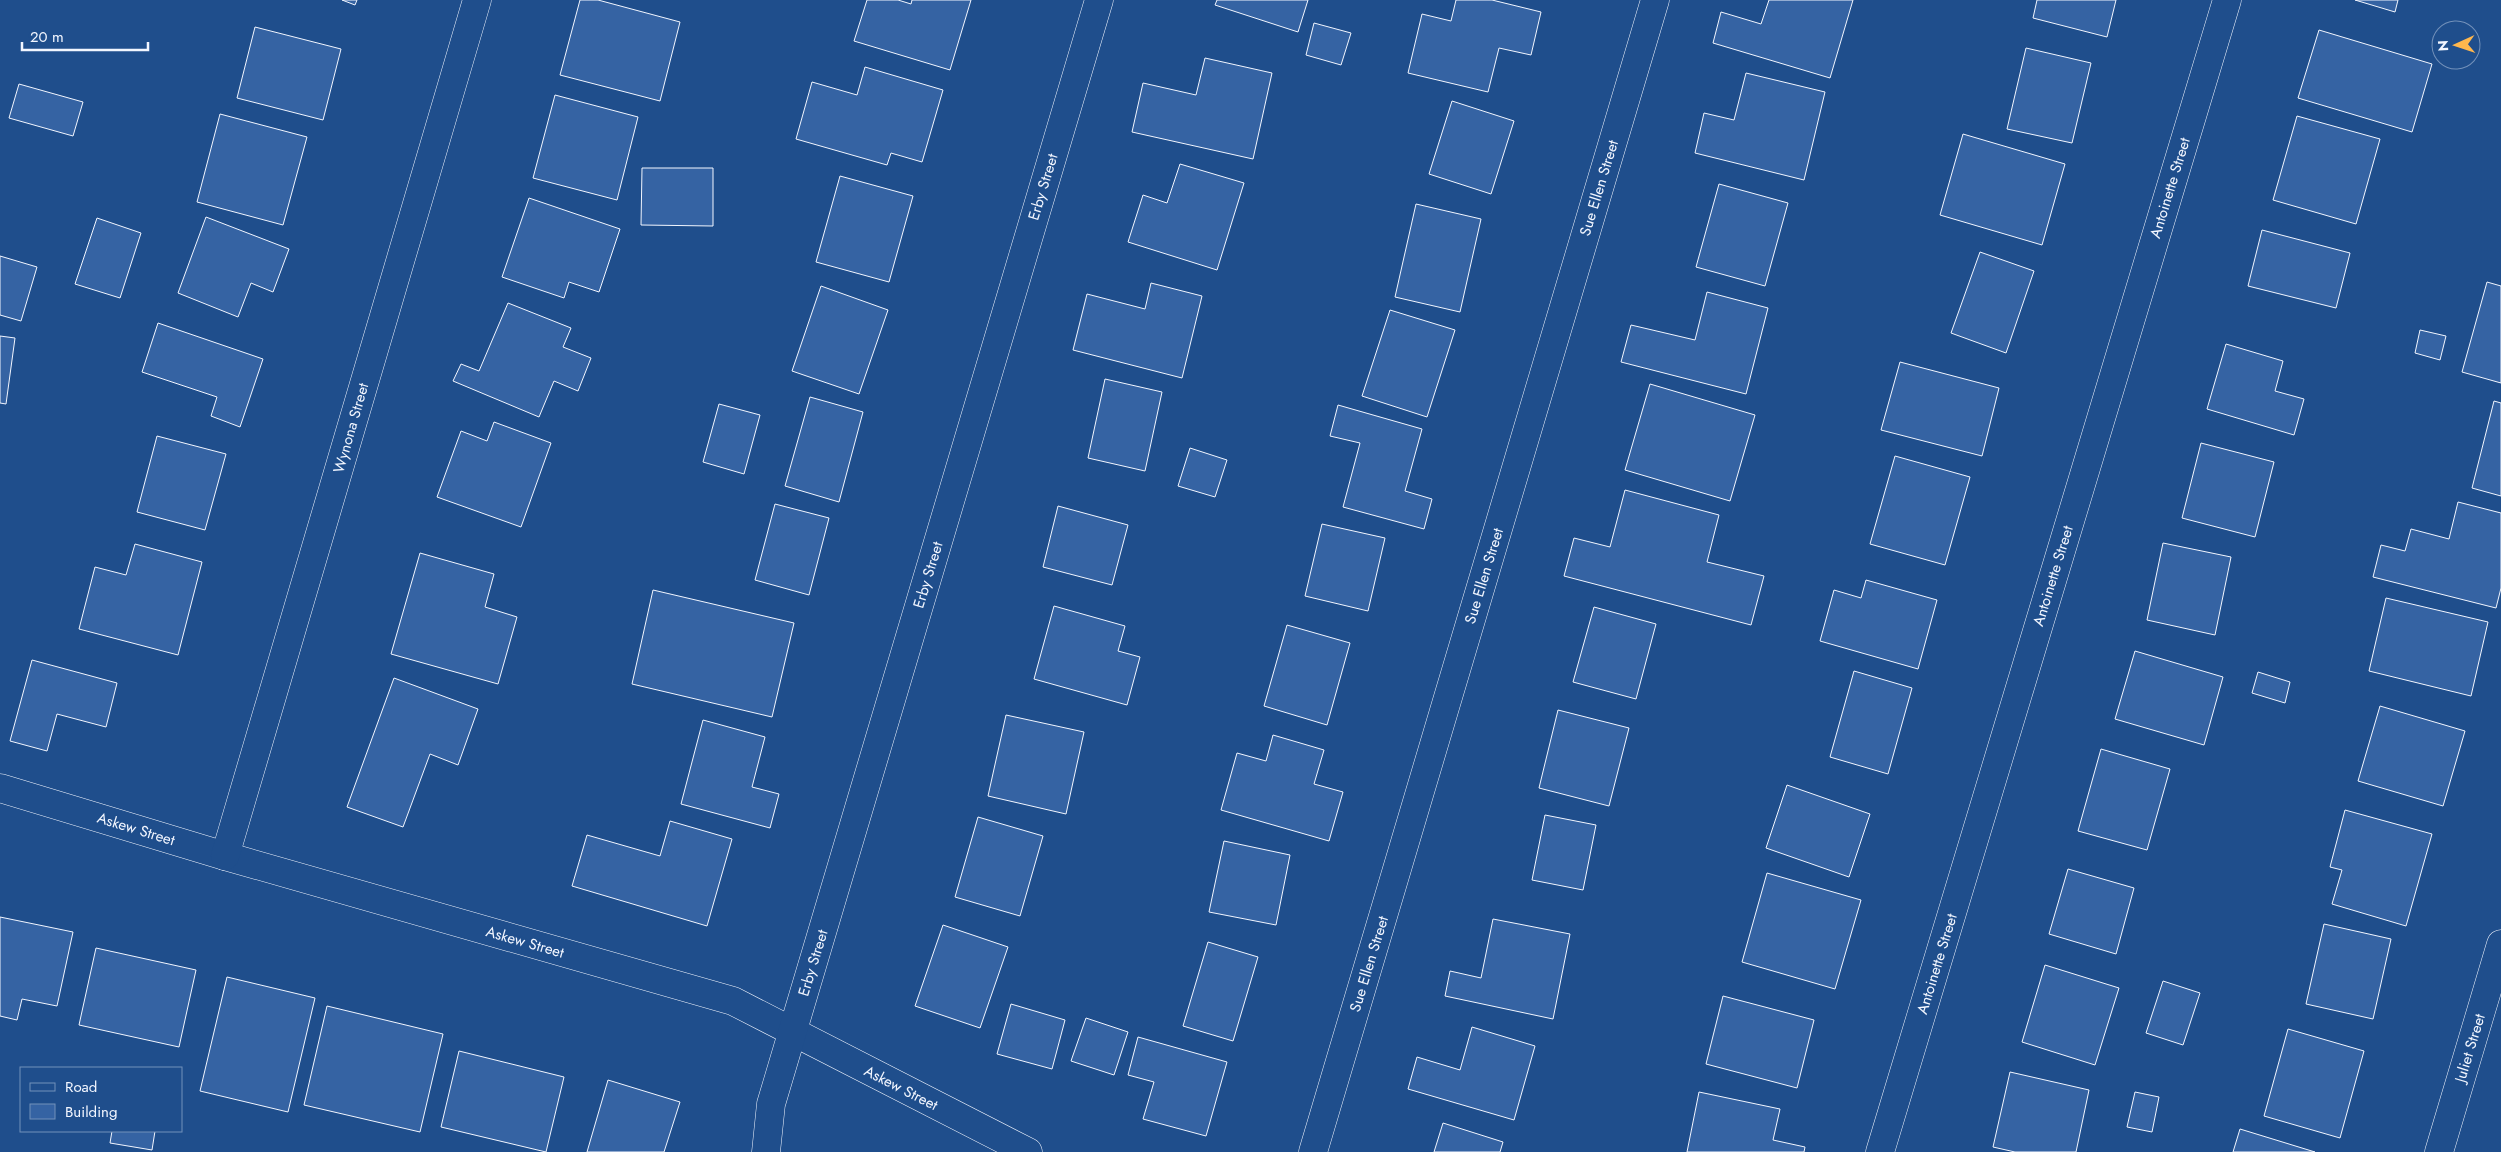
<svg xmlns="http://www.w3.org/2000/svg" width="2501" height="1152" viewBox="0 0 2501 1152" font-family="Jost,sans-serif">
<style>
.building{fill:#3563a3;stroke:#f2f6ff}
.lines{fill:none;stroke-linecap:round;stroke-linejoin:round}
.street-casing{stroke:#f2f6ff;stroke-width:29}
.street{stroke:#1f4e8c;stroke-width:28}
.labels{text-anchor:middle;stroke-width:4;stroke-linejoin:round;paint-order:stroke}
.street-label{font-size:15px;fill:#f2f6ff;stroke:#1f4e8c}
</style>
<rect width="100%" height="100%" fill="#1f4e8c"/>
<g class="building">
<path d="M342,0H357L355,5Z"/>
<path d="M580,0H598L680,22L660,101L560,75Z"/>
<path d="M867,0H898L911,4L912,0H971L950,70L854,41Z"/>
<path d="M1217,0H1308L1298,32L1215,5Z"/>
<path d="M1456,0H1492L1541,12L1531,55L1499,48L1488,92L1408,73L1422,14L1451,21Z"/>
<path d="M1769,0H1853L1830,78L1713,43L1721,12L1761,24Z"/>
<path d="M2037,0H2116L2107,37L2033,18Z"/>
<path d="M2355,0H2398L2395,12Z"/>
<path d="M1314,23L1351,33L1341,65L1306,55Z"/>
<path d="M255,27L341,49L323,120L237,98Z"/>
<path d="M2319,30L2432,64L2412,132L2298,98Z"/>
<path d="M2026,48L2091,63L2072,143L2007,129Z"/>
<path d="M1205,58L1272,73L1253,159L1132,132L1143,83L1196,95Z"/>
<path d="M865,67L943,90L922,162L891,153L887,165L796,139L812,82L857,95Z"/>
<path d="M1746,73L1825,92L1804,180L1695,153L1704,113L1734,120Z"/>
<path d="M19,84L83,102L73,136L9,118Z"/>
<path d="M555,95L638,117L617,200L533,178Z"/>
<path d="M1452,101L1514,121L1491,194L1429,174Z"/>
<path d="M220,114L307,137L283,225L197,202Z"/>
<path d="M2297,116L2380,139L2356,224L2273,200Z"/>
<path d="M1963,134L2065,164L2042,245L1940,215Z"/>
<path d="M1180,164L1244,183L1217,270L1128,242L1143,195L1167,203Z"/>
<path d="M642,168H713V226L641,225Z"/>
<path d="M840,176L913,196L889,282L816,262Z"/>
<path d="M1719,184L1788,203L1765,286L1696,267Z"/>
<path d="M529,198L620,229L599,292L569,282L564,298L502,277Z"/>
<path d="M1416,204L1481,219L1460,312L1395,297Z"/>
<path d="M206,217L289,249L273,292L251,283L238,317L178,293Z"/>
<path d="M97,218L141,233L120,298L75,284Z"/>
<path d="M2262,230L2350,253L2336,308L2248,286Z"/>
<path d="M1980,252L2034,271L2006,353L1951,333Z"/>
<path d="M0,256L37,267L21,321L0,315Z"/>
<path d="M2487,282L2501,286V383L2462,372Z"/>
<path d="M1151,283L1202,296L1182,378L1073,350L1087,294L1145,309Z"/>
<path d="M821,286L888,310L859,394L792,371Z"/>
<path d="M1707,292L1768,308L1746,394L1621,362L1631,325L1695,340Z"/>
<path d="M508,303L571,328L563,347L591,358L578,391L554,381L539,417L453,381L461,364L479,371Z"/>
<path d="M1390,310L1455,330L1427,417L1362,396Z"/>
<path d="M158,323L263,359L240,427L211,416L217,397L142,372Z"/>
<path d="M2420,330L2446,336L2440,360L2415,353Z"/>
<path d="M0,336L15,338L6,404L0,403Z"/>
<path d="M2226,344L2283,361L2275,391L2304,399L2294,435L2207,409Z"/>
<path d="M1900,362L1999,388L1982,456L1881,430Z"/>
<path d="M1105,379L1162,392L1145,471L1088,458Z"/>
<path d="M1650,384L1755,415L1730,501L1625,470Z"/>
<path d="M810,397L863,412L839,502L785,486Z"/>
<path d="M2494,401L2501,403V496L2472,488Z"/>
<path d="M719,404L760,415L744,474L703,462Z"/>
<path d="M1338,405L1422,429L1405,491L1432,499L1424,529L1343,507L1360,443L1330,436Z"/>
<path d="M494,422L551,443L521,527L437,497L461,431L487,441Z"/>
<path d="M157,436L226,454L205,530L137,512Z"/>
<path d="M2201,443L2274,462L2255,537L2182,518Z"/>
<path d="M1190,448L1227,460L1215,497L1178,486Z"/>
<path d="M1895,456L1970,477L1945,565L1870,544Z"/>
<path d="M1625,490L1719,515L1707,562L1764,576L1751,625L1564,576L1574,538L1610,547Z"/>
<path d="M2458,502L2501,513V588L2496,608L2373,577L2381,545L2405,551L2411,529L2449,539Z"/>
<path d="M775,504L829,518L809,595L755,580Z"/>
<path d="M1058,506L1128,525L1112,585L1043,567Z"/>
<path d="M1322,524L1385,538L1368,611L1305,596Z"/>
<path d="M2163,543L2231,557L2215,635L2147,620Z"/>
<path d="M135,544L202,562L178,655L79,629L95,567L126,575Z"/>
<path d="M420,553L494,574L485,607L517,617L498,684L391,654Z"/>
<path d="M1866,580L1937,600L1918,669L1820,641L1834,590L1861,598Z"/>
<path d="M653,590L794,623L772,717L632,684Z"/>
<path d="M2386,598L2488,622L2471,696L2369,671Z"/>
<path d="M1054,606L1125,626L1118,651L1140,657L1127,705L1034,679Z"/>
<path d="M1594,607L1656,624L1636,699L1573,682Z"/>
<path d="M1287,625L1350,643L1327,725L1264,706Z"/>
<path d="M2135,651L2223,677L2204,745L2115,719Z"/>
<path d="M32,660L117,683L106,727L57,714L47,751L10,741Z"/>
<path d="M1854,671L1912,688L1888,774L1830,757Z"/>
<path d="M2258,672L2290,682L2285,703L2252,693Z"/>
<path d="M394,678L478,709L458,765L430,754L403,827L347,807Z"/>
<path d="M2380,706L2465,731L2443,806L2358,781Z"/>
<path d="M1558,710L1629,728L1609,806L1539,788Z"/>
<path d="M1006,715L1084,732L1066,814L988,796Z"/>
<path d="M703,720L765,737L752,787L779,794L770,828L681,804Z"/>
<path d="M1273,735L1324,750L1314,784L1343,792L1329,841L1221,810L1237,753L1266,761Z"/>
<path d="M2101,749L2170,769L2147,850L2078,831Z"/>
<path d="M1787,785L1870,814L1849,877L1766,848Z"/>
<path d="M2345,810L2432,834L2406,926L2332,904L2342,870L2330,867Z"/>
<path d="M1545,815L1596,825L1583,890L1532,880Z"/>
<path d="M978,817L1043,836L1020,916L955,897Z"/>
<path d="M670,821L732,839L707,926L572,886L587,835L660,856Z"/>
<path d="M1224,841L1290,855L1276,925L1209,912Z"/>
<path d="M2068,869L2134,888L2116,954L2049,934Z"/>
<path d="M1767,873L1861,900L1835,989L1742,962Z"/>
<path d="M0,917L73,932L57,1006L22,999L17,1020L0,1016Z"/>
<path d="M1493,919L1570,934L1553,1019L1445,996L1450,971L1481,978Z"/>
<path d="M2324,924L2391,939L2373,1019L2306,1004Z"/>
<path d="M943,925L1008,947L980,1028L915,1006Z"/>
<path d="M1208,942L1258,957L1233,1041L1183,1026Z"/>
<path d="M96,948L196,970L179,1047L79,1025Z"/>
<path d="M2045,965L2119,988L2095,1065L2022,1042Z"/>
<path d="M227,977L315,998L288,1112L200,1091Z"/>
<path d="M2163,981L2200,993L2183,1045L2146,1033Z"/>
<path d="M1723,996L1814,1020L1797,1088L1706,1064Z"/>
<path d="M1011,1004L1065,1020L1052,1069L997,1054Z"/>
<path d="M327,1006L443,1034L420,1132L304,1105Z"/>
<path d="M1086,1018L1128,1032L1114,1075L1071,1061Z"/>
<path d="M1472,1027L1535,1046L1514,1120L1408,1089L1417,1057L1460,1070Z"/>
<path d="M2288,1029L2364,1051L2340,1138L2264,1116Z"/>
<path d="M1138,1037L1227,1062L1206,1136L1143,1119L1154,1082L1128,1075Z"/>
<path d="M459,1051L564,1077L546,1152L441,1127Z"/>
<path d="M2010,1072L2089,1090L2076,1152H2015L1993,1147Z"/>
<path d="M608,1080L680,1102L664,1152H587Z"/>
<path d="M1699,1092L1780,1109L1773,1140L1805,1147L1804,1152H1687Z"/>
<path d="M2135,1092L2159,1097L2152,1132L2127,1127Z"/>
<path d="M1443,1123L1503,1142L1500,1152H1434Z"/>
<path d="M2240,1129L2315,1152H2233Z"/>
<path d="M112,1131H155L152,1150L110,1143Z"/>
</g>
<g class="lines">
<defs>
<g id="street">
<path d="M0,788L225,856L733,1001L1028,1152"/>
<path d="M225,856L477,0"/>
<path d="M766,1152L771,1104L1099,0"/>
<path d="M1313,1152L1655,0"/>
<path d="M1880,1152L2227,0"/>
<path d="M2439,1152L2501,944"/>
</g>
</defs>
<use href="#street" class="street-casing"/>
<use href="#street" class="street"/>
</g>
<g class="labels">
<g class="street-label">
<text transform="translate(1043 187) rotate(-73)" y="5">Erby Street</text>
<text transform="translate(1599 188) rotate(-73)" y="5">Sue Ellen Street</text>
<text transform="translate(2170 188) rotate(-73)" y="5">Antoinette Street</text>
<text transform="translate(351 428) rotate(-74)" y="5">Wynona Street</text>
<text transform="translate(928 575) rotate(-73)" y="5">Erby Street</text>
<text transform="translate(1484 576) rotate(-73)" y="5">Sue Ellen Street</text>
<text transform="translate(2053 576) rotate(-73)" y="5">Antoinette Street</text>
<text transform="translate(136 829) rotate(17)" y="5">Askew Street</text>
<text transform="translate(525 942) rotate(16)" y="5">Askew Street</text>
<text transform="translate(813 963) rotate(-73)" y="5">Erby Street</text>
<text transform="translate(1369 964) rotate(-73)" y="5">Sue Ellen Street</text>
<text transform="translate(1937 964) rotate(-73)" y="5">Antoinette Street</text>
<text transform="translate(2470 1048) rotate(-73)" y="5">Juliet Street</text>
<text transform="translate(901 1088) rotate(27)" y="5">Askew Street</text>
</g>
</g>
<rect x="20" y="1067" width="162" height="65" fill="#1f4e8c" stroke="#7391ba"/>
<rect x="30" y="1083" width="25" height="8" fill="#1f4e8c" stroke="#7391ba"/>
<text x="65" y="1092" font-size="15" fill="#f2f6ff">Road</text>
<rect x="30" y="1104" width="25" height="15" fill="#3563a3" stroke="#7391ba"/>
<text x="65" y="1117" font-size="15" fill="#f2f6ff">Building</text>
<g transform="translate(2456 45) rotate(267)"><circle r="24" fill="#1f4e8c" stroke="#7391ba"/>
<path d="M0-4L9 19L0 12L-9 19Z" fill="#ffb74d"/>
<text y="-8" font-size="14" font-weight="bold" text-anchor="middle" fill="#f2f6ff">N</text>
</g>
<path d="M22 42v8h126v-8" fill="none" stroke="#f2f6ff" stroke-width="2.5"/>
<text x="30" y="42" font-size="15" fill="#f2f6ff" stroke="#1f4e8c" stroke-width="4" paint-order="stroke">20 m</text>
</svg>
